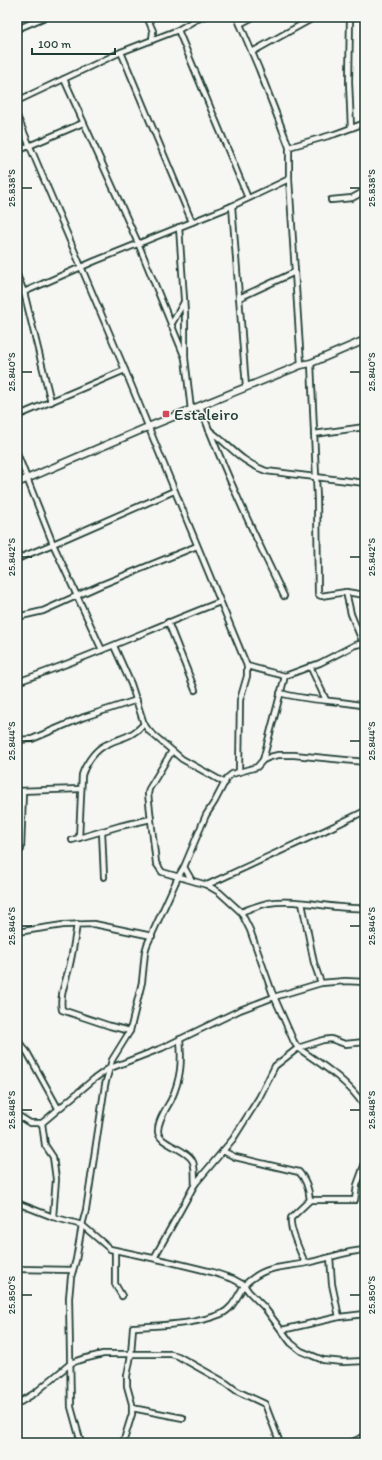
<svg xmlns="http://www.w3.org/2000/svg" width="382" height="1460" viewBox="0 0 382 1460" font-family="Itim,sans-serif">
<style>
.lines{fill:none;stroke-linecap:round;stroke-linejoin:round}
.minor-casing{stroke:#1f3d34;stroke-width:8}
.tertiary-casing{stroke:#1f3d34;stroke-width:9}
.minor{stroke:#f6f6f2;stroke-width:4.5}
.tertiary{stroke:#f6f6f2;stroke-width:6}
.ticks{fill:none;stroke:#1f3d34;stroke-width:1.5}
.poi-dot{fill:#d1495b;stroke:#f6f6f2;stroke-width:1.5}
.labels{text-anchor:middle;stroke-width:3;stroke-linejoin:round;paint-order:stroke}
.poi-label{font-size:17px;fill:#1f3d34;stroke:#f6f6f2;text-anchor:start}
.neatline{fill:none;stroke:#1f3d34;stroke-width:1.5}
.ticks-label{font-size:10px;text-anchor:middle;fill:#1f3d34}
</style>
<rect width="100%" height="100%" fill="#f6f6f2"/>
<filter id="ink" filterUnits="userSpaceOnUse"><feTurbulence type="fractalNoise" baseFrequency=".025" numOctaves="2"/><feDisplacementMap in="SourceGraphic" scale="8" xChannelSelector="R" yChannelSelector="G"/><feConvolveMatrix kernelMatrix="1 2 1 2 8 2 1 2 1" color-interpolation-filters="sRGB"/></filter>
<g filter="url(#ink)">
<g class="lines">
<defs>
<g id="minor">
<path d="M147,17L153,31L152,40"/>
<path d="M237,17L259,69L289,147V179"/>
<path d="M350,17L349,82L351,128"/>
<path d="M240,24L253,17"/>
<path d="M17,29L45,17"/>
<path d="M178,30L248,198"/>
<path d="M121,52L192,222"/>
<path d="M252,52L315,17"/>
<path d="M64,79L138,243L185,358"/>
<path d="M17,101L121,52L178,30L195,20L203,17"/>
<path d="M17,116L125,370L247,666V676L240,700L239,772"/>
<path d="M289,147L335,134L365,123"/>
<path d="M17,151L83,123"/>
<path d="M331,200L352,198L365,191"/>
<path d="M232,206L246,387"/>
<path d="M179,227L185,313V358L191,410"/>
<path d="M17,275L24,292L51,402"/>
<path d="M17,295L95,261L232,206L289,179L301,365"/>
<path d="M239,298L295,272"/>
<path d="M171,325L184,302"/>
<path d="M311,363L317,499L318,593L319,595L321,596L346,592L365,595"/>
<path d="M200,406C224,471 254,534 284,596"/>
<path d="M17,416L125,370"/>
<path d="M209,430C231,446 239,461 266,471L365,483"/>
<path d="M314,434L365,427"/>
<path d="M17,453L53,544L102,650"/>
<path d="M17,559L53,544L174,491"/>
<path d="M346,592L351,614L363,643"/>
<path d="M17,617L43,611L101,585L197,546"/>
<path d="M168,622L195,690"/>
<path d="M114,646L131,684L144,724L149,731L182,759L225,783"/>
<path d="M247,666L285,676L320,663L355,645L365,643"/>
<path d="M310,666L326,700"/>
<path d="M17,682C86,659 152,628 220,602"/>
<path d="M280,693C308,701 336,700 365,706"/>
<path d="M17,740L32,739L84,717L137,700"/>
<path d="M172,751L149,789L148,794L156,863L162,872L207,885L219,892L241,912L250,930L272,992L294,1042L298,1048C324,1066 347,1080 365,1107"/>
<path d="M263,760L285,676"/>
<path d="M17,791L81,789"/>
<path d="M102,831L104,877"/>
<path d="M79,838L82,775C85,765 94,752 102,747C118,737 129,740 144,724"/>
<path d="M72,840L120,826L151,819"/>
<path d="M21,849L23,791"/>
<path d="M184,867L191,879"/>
<path d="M207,885L326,830L365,811"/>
<path d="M302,903L314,963L321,983"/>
<path d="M241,912C249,909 259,905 268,903C300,898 333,910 365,908"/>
<path d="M77,924C75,938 73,951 70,964C67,978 59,995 62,1010L110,1026L130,1031"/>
<path d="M17,932L63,925L94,924L152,936"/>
<path d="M180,1039C182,1063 181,1078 171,1100C166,1109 158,1120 158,1131C158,1144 185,1148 192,1160C196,1166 194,1176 195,1184"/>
<path d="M17,1040L27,1052L58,1108"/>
<path d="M17,1115L30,1123H42"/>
<path d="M223,1151L235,1157L299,1172C306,1179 309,1190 310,1200"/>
<path d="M17,1203L53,1217L82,1225L110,1249L171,1262L212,1272L233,1279L244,1285L249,1292L264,1307L291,1343L301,1351L323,1360L343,1362L365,1361"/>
<path d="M53,1217L56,1179L53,1157L45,1145L42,1123L94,1079L108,1069L162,1048L240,1010L274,997L321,983L345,981L365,982"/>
<path d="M115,1251V1284L122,1296"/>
<path d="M330,1257L332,1284L339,1317"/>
<path d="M154,1258L195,1184L233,1139L259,1098L275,1066L298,1048L323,1040L331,1039L345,1044L365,1042"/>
<path d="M305,1263C301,1252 289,1230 291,1218L310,1200H355L357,1185L365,1163"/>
<path d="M17,1269L73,1270"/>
<path d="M282,1330L339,1317L365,1314"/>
<path d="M17,1404L35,1393L71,1363L83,1359L103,1354H171L178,1356L226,1383L237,1391L265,1404L280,1443"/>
<path d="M132,1408L183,1418"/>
<path d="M81,1443L71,1407L69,1298L71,1277L76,1260L82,1225L86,1210L105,1085L112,1060L130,1031L142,982L145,952L147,945L178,877L184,867L206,815L215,801L227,778L232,774L257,767L263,760L270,757L278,755H294L365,762"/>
<path d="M123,1443L132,1414V1404L127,1386V1376L131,1355L133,1327C162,1325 194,1325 221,1314C233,1309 237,1296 244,1286C246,1283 250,1280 253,1278C269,1265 292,1267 311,1262C330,1258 346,1251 365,1250"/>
<path d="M350,1443L365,1436"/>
</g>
<path id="tertiary" d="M17,483L148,427L301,365L311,363L365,340"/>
</defs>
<use href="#minor" class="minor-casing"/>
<use href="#tertiary" class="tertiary-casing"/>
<use href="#minor" class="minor"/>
<use href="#tertiary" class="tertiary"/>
</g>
</g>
<path class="ticks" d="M22,188H32M350,188H360M22,372H32M350,372H360M22,557H32M350,557H360M22,741H32M350,741H360M22,926H32M350,926H360M22,1110H32M350,1110H360M22,1295H32M350,1295H360"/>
<rect class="poi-dot" x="162" y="410" width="8" height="8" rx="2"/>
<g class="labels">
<g class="poi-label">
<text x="174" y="420">Estaleiro</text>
</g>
</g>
<rect width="382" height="1460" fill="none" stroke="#f6f6f2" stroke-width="44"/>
<path d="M32 48v6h83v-6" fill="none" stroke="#1f3d34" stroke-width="2"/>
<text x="38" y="48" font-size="12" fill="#1f3d34" stroke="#f6f6f2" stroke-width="3" paint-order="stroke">100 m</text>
<rect x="22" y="22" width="338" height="1416" class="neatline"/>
<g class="ticks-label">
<text transform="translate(11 188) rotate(-90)" y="4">25.838°S</text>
<text transform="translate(371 188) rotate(-90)" y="4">25.838°S</text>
<text transform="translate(11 372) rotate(-90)" y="4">25.840°S</text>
<text transform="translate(371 372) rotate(-90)" y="4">25.840°S</text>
<text transform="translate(11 557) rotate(-90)" y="4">25.842°S</text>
<text transform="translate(371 557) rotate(-90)" y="4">25.842°S</text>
<text transform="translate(11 741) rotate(-90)" y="4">25.844°S</text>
<text transform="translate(371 741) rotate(-90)" y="4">25.844°S</text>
<text transform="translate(11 926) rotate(-90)" y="4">25.846°S</text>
<text transform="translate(371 926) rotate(-90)" y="4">25.846°S</text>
<text transform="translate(11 1110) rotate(-90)" y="4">25.848°S</text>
<text transform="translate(371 1110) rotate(-90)" y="4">25.848°S</text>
<text transform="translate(11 1295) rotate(-90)" y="4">25.850°S</text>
<text transform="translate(371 1295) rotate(-90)" y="4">25.850°S</text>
</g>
</svg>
